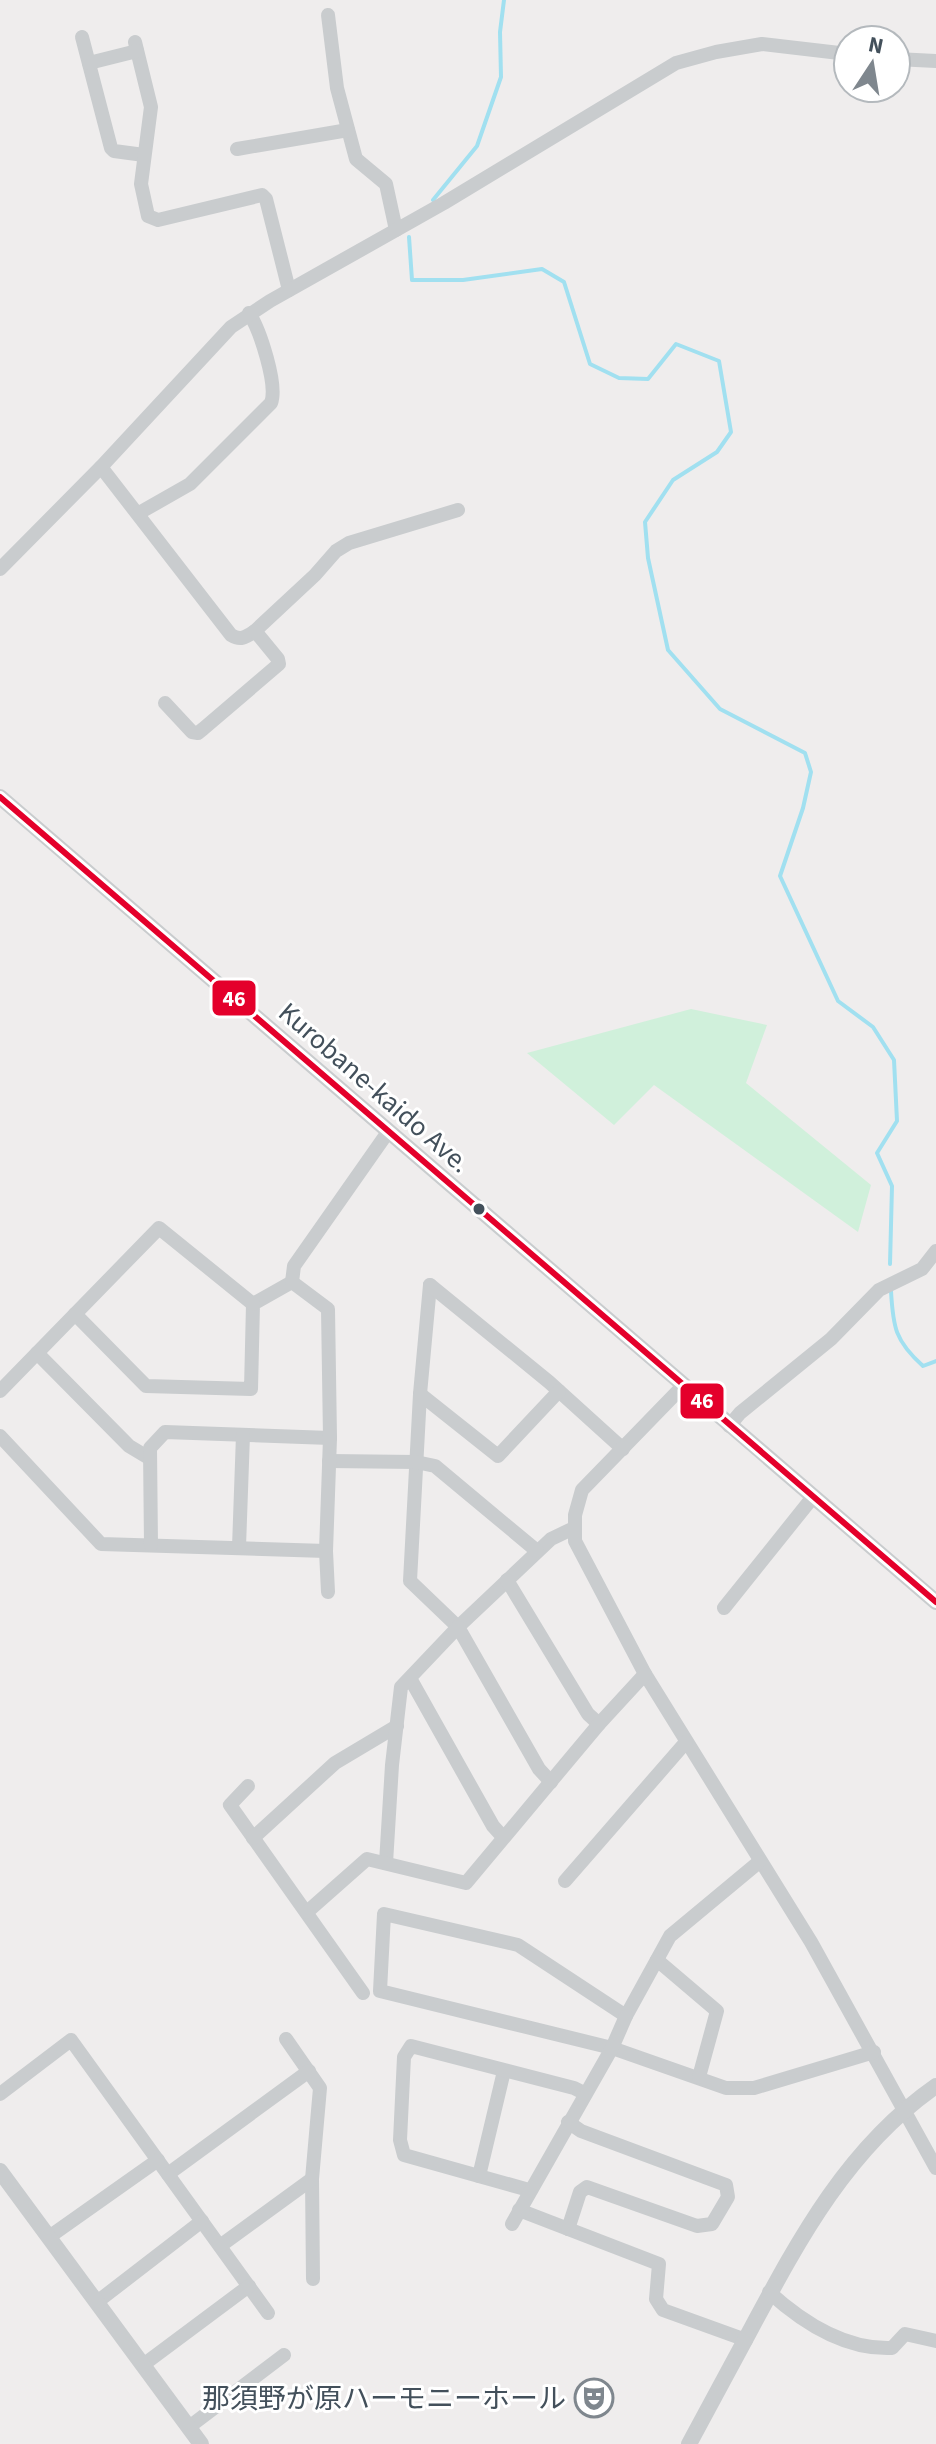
<svg xmlns="http://www.w3.org/2000/svg" width="936" height="2444" viewBox="0 0 936 2444" font-family="'Source Sans 3','Noto Sans JP',sans-serif">
<style>
.green{fill:#d0f0db}
.lines{fill:none;stroke-linecap:round;stroke-linejoin:round}
.stream{stroke:#a1e0f0;stroke-width:4}
.minor{stroke:#c9ccce;stroke-width:14}
.tertiary{stroke:#c9ccce;stroke-width:16}
.bus-1-casing{stroke:#fff;stroke-width:12}
.bus-1{stroke:#e4002b;stroke-width:6}
.bus-dot{fill:#43505b;stroke:#fff;stroke-width:3}
.labels{text-anchor:middle;stroke-width:6;stroke-linejoin:round;paint-order:stroke}
.street-label{font-size:28px;fill:#43505b;stroke:#fff}
.poi-label{font-size:28px;fill:#43505b;stroke:#fff;text-anchor:end}
.line-badge{stroke:#fff;stroke-width:3}
.badge-label{font-size:22px;text-anchor:middle;font-weight:bold;fill:#fff}
</style>
<rect width="100%" height="100%" fill="#efeded"/>
<path class="green" d="M691,1009L767,1025L746,1083L871,1185L858,1232L654,1085L614,1125L527,1053Z"/>
<g class="lines">
<g class="stream">
<path d="M433,200L477,146L501,77L500,32L504,0"/>
<path d="M409,237L412,280H463L542,269L564,282L590,364L619,378L648,379L676,344L719,361L731,432L717,452L673,480L645,522L648,558L668,650L720,709L805,753L811,772L803,808L780,876L838,1001L873,1027L894,1060L897,1121L877,1153L892,1186L890,1264"/>
<path d="M891,1291C893,1327 895,1341 923,1366L936,1361"/>
</g>
<g class="minor">
<path d="M328,15L337,88L356,159L386,184L396,230"/>
<path d="M82,37L111,148L114,151L144,155"/>
<path d="M135,42L151,107L141,184L148,216L158,220L262,195L266,199L289,290"/>
<path d="M896,59L936,61"/>
<path d="M89,63L137,51"/>
<path d="M237,149L348,130"/>
<path d="M101,467L231,635C241,641 246,637 255,631L315,575L336,551L349,543L458,510"/>
<path d="M139,513L190,484L271,403C278,385 260,330 249,313"/>
<path d="M0,569L101,467L231,327L270,301L444,203L676,63L716,52L762,44L848,54"/>
<path d="M165,703L192,732L198,733L203,729L279,664L278,659L255,631"/>
<path d="M430,1285L420,1394L410,1581L458,1627L551,1539L574,1528"/>
<path d="M430,1285L549,1382L623,1449"/>
<path d="M75,1314L146,1386L251,1389L253,1304L292,1282"/>
<path d="M37,1353L129,1446L149,1458"/>
<path d="M683,1386L582,1490L575,1515V1541L645,1674L811,1942L936,2168"/>
<path d="M0,1391L159,1228L253,1304"/>
<path d="M420,1394L498,1456L559,1391"/>
<path d="M729,1426L740,1413L831,1339L879,1290L922,1269L936,1251"/>
<path d="M0,1436L101,1544L326,1551"/>
<path d="M329,1461L416,1462L435,1466L537,1551"/>
<path d="M151,1545L150,1448L165,1432L330,1438"/>
<path d="M239,1547L243,1435"/>
<path d="M507,1580L588,1714L599,1724"/>
<path d="M328,1592L326,1551L330,1438L328,1309L292,1282L294,1266L388,1132"/>
<path d="M724,1608L813,1497"/>
<path d="M411,1680L493,1826L503,1837"/>
<path d="M248,1786L230,1805L363,1993"/>
<path d="M253,1838L335,1763L397,1726"/>
<path d="M759,1862L670,1936L626,2016L518,1945L384,1914L380,1991L612,2048L726,2088H754L874,2052"/>
<path d="M386,1863L392,1765L401,1687L458,1627L539,1769L551,1782"/>
<path d="M565,1881L686,1742"/>
<path d="M307,1912L367,1859L466,1883L599,1724L645,1674"/>
<path d="M657,1960L717,2011L699,2077"/>
<path d="M286,2039L320,2088L312,2179L313,2279"/>
<path d="M0,2094L71,2040L268,2313"/>
<path d="M168,2174L309,2071"/>
<path d="M479,2176L504,2071"/>
<path d="M529,2190L404,2155L400,2140L404,2057L411,2046L574,2088L584,2093"/>
<path d="M519,2210L659,2264L656,2299L663,2310L746,2340"/>
<path d="M512,2224L612,2048L626,2016"/>
<path d="M568,2229L580,2192L587,2187L697,2226L712,2224L728,2197L726,2185L581,2131L568,2122"/>
<path d="M49,2237L158,2160"/>
<path d="M220,2246L312,2179"/>
<path d="M769,2292C802,2322 846,2350 892,2348L905,2334L936,2341"/>
<path d="M97,2302L202,2221"/>
<path d="M143,2365L249,2286"/>
<path d="M189,2427L284,2355"/>
</g>
<g class="tertiary">
<path d="M0,797L936,1602"/>
<path d="M0,2171L201,2444"/>
<path d="M689,2444C707,2410 726,2376 744,2342C795,2247 844,2150 936,2086"/>
</g>
<defs>
<path id="bus-1" d="M0,797L936,1602"/>
</defs>
<use href="#bus-1" class="bus-1-casing"/>
<use href="#bus-1" class="bus-1"/>
</g>
<defs>
<symbol id="theatre-ring" viewBox="-11 -11 22 22"><circle r="9.5" fill="#fff" stroke="#7f878e" stroke-width="1.5"/><path d="M-5-5.5Q0-4 5-5.5V0Q5 5 0 6Q-5 5-5 0ZM-3.3-2.5H-1v1.5H-3.3ZM1-2.5H3.3v1.5H1ZM-2.8 1Q0 5.5 2.8 1Z" fill="#7f878e"/></symbol>
</defs>
<g fill-rule="evenodd">
<use href="#theatre-ring" x="572" y="2376" width="44" height="44"/>
</g>
<circle class="bus-dot" cx="479" cy="1209" r="7"/>
<g class="labels">
<g class="street-label">
<text transform="translate(375 1087) rotate(41)" y="10">Kurobane-kaido Ave.</text>
</g>
<g class="poi-label">
<text x="566" y="2408">那須野が原ハーモニーホール</text>
</g>
</g>
<g class="line-badge">
<rect x="211" y="979" width="46" height="38" rx="8" fill="#e4002b"/>
<rect x="679" y="1382" width="46" height="38" rx="8" fill="#e4002b"/>
</g>
<g class="badge-label">
<text x="234" y="1006">46</text>
<text x="702" y="1408">46</text>
</g>
<g transform="translate(872 64) rotate(12)"><circle r="38" fill="#ffffff" stroke="#b4b9bd" stroke-width="2"/>
<path d="M0-6L14 30L0 20L-14 30Z" fill="#7f878e"/>
<text y="-12" font-size="22" font-weight="bold" text-anchor="middle" fill="#43505b">N</text>
</g>
</svg>
